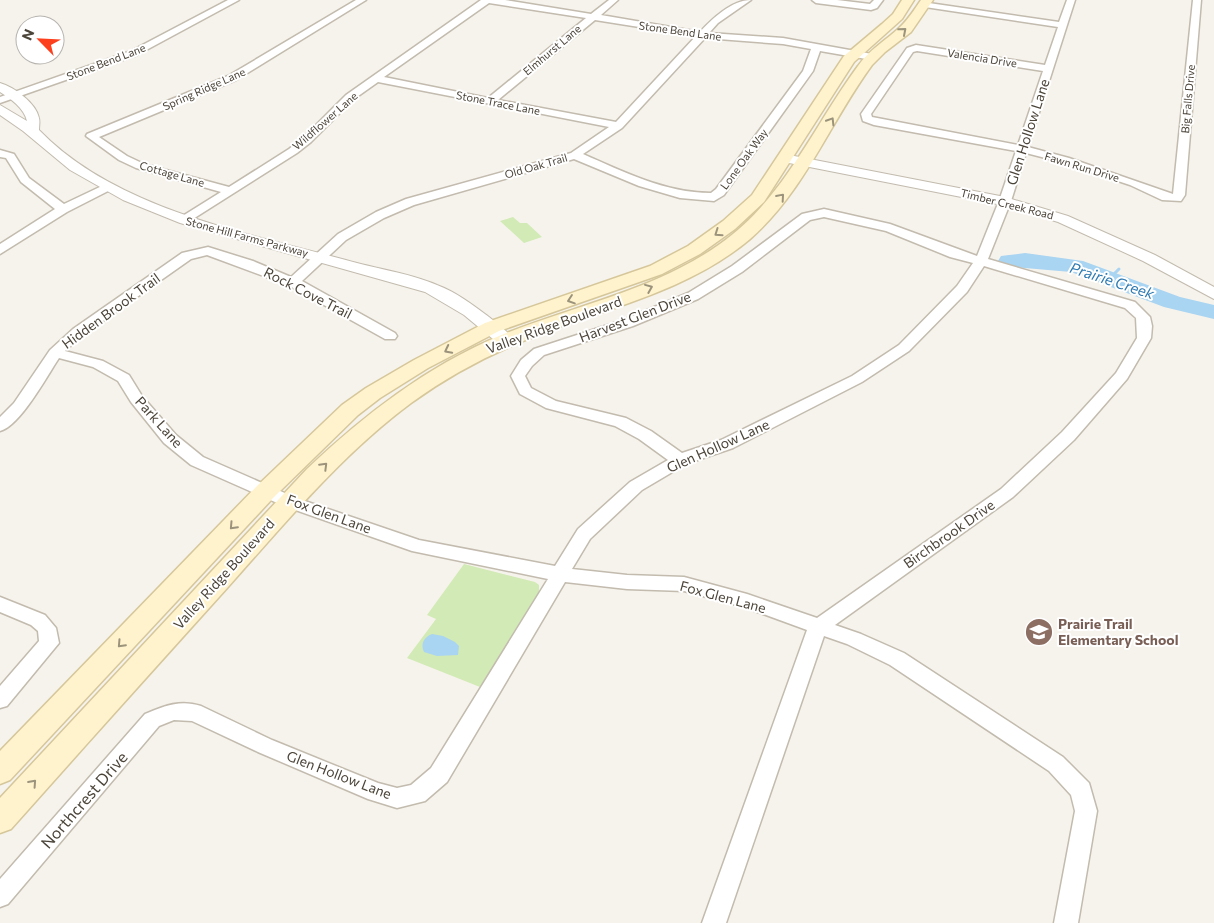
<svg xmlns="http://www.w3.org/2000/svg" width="1214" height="923" viewBox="0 0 1214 923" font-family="Commissioner,sans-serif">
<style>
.green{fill:#d2eab5}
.water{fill:#a9d4f2}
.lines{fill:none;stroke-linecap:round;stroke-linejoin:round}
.stream{stroke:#a9d4f2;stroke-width:3}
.river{fill:#a9d4f2;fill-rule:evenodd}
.minor-casing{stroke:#c2bbae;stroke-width:3}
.tertiary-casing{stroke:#c2bbae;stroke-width:2}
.secondary-casing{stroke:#d6c79b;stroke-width:3}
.minor{fill:#fff;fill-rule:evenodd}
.tertiary{fill:#fff;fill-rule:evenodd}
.secondary{fill:#fff3cd;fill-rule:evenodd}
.oneway{stroke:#9c937c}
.labels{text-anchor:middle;stroke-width:4;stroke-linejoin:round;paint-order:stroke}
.far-street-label{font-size:11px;fill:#4b4439;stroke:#fff}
.street-label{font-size:14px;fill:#4b4439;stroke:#fff}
.education-label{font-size:14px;font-weight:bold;fill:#785e54;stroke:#fff;text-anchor:start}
.water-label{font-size:15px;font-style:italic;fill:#2e7ab2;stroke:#fff}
.near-street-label{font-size:16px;fill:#4b4439;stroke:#fff}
</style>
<rect width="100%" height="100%" fill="#f6f3ec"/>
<g class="green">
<path d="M513,217L520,223H527L542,237L524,243L500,221Z"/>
<path d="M464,564L535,582L539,585V593L480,687L407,658L436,619L427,615Z"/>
</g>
<path class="water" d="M432,634L443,636L455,642L459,646L458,655L437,656L424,652C420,644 424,637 432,634Z"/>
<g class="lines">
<path class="stream" d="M1110,278L1119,269"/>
<path class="river" d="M1025,253L1083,261L1180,297L1214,305V319L1164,307L1071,272L1001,266L998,261L1001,256Z"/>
<defs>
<g id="minor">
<path d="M228,0H239L137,55L0,103V97L131,51Z"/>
<path d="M356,0H366L236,80L99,137L127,156L144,164L229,187L289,149L303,138L346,95L481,0H505L591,14L609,0H618L601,15L700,32C713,18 732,0 751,0L718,23L709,33L783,38L872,54L877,57L872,60L820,51L813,71L724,195L714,201L680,198L639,186L574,159L414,205L384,218L346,240L302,281L395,333L397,336L395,339H385L288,285L207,255L191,259L83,335L65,351L103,361L129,375L142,396L176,435L203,457L296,498L419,540L555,566L578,529L630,482L668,460L639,439L615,426L546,408L520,394L511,376L521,360L534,349L623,320L688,293L732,266L802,214L824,209L890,224L977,256L999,201L1016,151L874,125L863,121L861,114L907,48L916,45L1045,65L1058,27L925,7L921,4L922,2L1059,22L1067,0H1075L1028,147L1069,158L1173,194L1193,0H1201L1185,195L1181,201L1162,200L1130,185L1061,162L1026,153L1011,201L988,259L1135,302L1150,317L1152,326L1151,338L1127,379L1074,440L1013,497L835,625L861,634L904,653L1063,757L1089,783L1097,811L1078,923H1054L1075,811L1071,795L1049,771L890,665L847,644L824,636L726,923H702L807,630L744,607L684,591L627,589L565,582L447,782L425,801L397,808L368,799L258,752L192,721L174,720L159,726L8,904L0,907V879L145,714C164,706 180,699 201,706L272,740L378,783L397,788L411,785L431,768L548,579L412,551L284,506L191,465L164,443L131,402L118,381L93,367L59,358C47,376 20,426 0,431V417L14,403L50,350L73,329L182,253L208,247L253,261L291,277L338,234L376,212L406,199L571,153L609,127L378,82L354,99L311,142L297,153L185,224L179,220L181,217L221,192L136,168L119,160L86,136L87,134L228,76ZM489,3L586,18L488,98L384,77ZM595,20L696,36L616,122L498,100ZM705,38L783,44L811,49L803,71L716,189L711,193C666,193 624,172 583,154L622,128ZM917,51L1043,71L1018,145L872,117L871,114L913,52ZM824,217L886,231L950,257L973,263L957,286L899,345L852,376L721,440L682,453L651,431L626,418L556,401L531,388L525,376L532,366L544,355L633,326L698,299L742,272L810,220ZM984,266L1125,308L1136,318L1137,338L1116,373L1062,432L1001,489L817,618L747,594L684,577L627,575L572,569L590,539L642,490L686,464L733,448L862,382L909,351L967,292Z"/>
<path d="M812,0H837L870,4L874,0H883L877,8L871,10L816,3Z"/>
<path d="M0,150L14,154L29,178L64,204L104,185L108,184L114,188L67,212L0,254V244L55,209L21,182L6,158L0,157Z"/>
<path d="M0,597L45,615L56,628L59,643L7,706L0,708V686L39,641L38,631L31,625L0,612Z"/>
</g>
<g id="tertiary">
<path d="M0,83C14,87 36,103 39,118C40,122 39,126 39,130C117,211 252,234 357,263C383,270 412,274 437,285C456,292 473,305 489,317C497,324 508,331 514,340L511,344L505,345L499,344L464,315L425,292L180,223L123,200L70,170L23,131L0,115V105L27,121C24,108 11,99 0,92Z"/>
<path d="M784,154L1005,197L1068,216L1155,255L1214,287V299L1143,261L1058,222L1002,205L779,161L777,158Z"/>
</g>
<g id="secondary">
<path d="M902,0H914L902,19L854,62L764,202L735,229L700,254L662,274L499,331L428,368L380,398L358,415L274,497L10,780L0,784V751L258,485L342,405L366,388L414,360L485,323L650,266L688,246L723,221L752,195L844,56L882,24L893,14Z"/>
<path d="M921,0H933L911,32L885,52L872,65C830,122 805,191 750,239C691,289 612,307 541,334C495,351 451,374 411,403C341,455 286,522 228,587C155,668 83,748 11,829L0,833V798L307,469C364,415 426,367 499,336C572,306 654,291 720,244C784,199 813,127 858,66C869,50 885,41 899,28C908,20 914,10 921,0Z"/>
</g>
</defs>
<use href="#minor" class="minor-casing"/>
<use href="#tertiary" class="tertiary-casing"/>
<use href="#secondary" class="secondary-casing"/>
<use href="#minor" class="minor"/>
<use href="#tertiary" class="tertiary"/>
<use href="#secondary" class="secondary"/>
</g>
<defs><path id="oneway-chevron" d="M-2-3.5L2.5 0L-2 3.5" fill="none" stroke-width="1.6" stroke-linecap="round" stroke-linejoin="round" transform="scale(1.25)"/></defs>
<g class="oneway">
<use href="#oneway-chevron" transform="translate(903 31) rotate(-41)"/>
<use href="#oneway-chevron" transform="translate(831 121) rotate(-58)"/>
<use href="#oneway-chevron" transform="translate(781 197) rotate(-49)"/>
<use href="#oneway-chevron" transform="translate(718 233) rotate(145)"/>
<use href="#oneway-chevron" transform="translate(649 288) rotate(-22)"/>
<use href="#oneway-chevron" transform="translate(571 300) rotate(161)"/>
<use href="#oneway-chevron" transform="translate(448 350) rotate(153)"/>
<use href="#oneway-chevron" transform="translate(324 466) rotate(-45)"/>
<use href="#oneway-chevron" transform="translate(233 526) rotate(133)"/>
<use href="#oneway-chevron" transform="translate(121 644) rotate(133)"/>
<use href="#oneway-chevron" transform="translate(33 783) rotate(-48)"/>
</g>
<defs>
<symbol id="school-disc" viewBox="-11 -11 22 22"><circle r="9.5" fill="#8d6e63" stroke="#fff"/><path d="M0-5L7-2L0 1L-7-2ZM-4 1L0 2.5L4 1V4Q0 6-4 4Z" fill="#fff"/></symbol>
</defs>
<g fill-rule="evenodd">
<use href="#school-disc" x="1023" y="616" width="32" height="32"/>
</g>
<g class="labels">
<g class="far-street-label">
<text transform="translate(680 31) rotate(8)" y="4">Stone Bend Lane</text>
<text transform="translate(552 50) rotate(-40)" y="4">Elmhurst Lane</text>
<text transform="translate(982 58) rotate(9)" y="4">Valencia Drive</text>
<text transform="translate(106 62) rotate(-21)" y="4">Stone Bend Lane</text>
<text transform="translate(204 89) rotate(-24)" y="4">Spring Ridge Lane</text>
<text transform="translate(1188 99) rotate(-85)" y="4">Big Falls Drive</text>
<text transform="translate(498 103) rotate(11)" y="4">Stone Trace Lane</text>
<text transform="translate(325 121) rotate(-41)" y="4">Wildflower Lane</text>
<text transform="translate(744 159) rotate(-54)" y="4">Lone Oak Way</text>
<text transform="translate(536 166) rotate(-16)" y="4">Old Oak Trail</text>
<text transform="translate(1082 167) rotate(17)" y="4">Fawn Run Drive</text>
<text transform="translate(172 174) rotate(16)" y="4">Cottage Lane</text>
<text transform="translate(1007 204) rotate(14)" y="4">Timber Creek Road</text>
<text transform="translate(247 237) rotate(15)" y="4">Stone Hill Farms Parkway</text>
</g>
<g class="street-label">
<text transform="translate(1028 132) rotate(-72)" y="5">Glen Hollow Lane</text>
<text transform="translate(308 293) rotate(27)" y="5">Rock Cove Trail</text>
<text transform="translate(111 311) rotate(-36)" y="5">Hidden Brook Trail</text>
<text transform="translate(635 317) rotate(-21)" y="5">Harvest Glen Drive</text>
<text transform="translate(554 325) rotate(-20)" y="5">Valley Ridge Boulevard</text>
<text transform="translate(159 422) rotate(48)" y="5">Park Lane</text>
<text transform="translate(718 446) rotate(-24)" y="5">Glen Hollow Lane</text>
<text transform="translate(329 514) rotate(20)" y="5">Fox Glen Lane</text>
<text transform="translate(949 534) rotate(-35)" y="5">Birchbrook Drive</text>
<text transform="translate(224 574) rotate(-48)" y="5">Valley Ridge Boulevard</text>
<text transform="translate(723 597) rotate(15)" y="5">Fox Glen Lane</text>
<text transform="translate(339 775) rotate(21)" y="5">Glen Hollow Lane</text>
</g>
<g class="education-label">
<text x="1058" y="629">Prairie Trail<tspan x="1058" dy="16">Elementary School</tspan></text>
</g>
<g class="water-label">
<text transform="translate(1112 281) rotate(18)" y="5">Prairie Creek</text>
</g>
<g class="near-street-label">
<text transform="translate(84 800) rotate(-49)" y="6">Northcrest Drive</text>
</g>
</g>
<g transform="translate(40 40) rotate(294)"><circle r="24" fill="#ffffff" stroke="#b7b4b0"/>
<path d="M0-4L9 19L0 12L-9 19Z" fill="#fc3f1d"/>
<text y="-8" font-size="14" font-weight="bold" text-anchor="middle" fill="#4b4439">N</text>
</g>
</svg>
